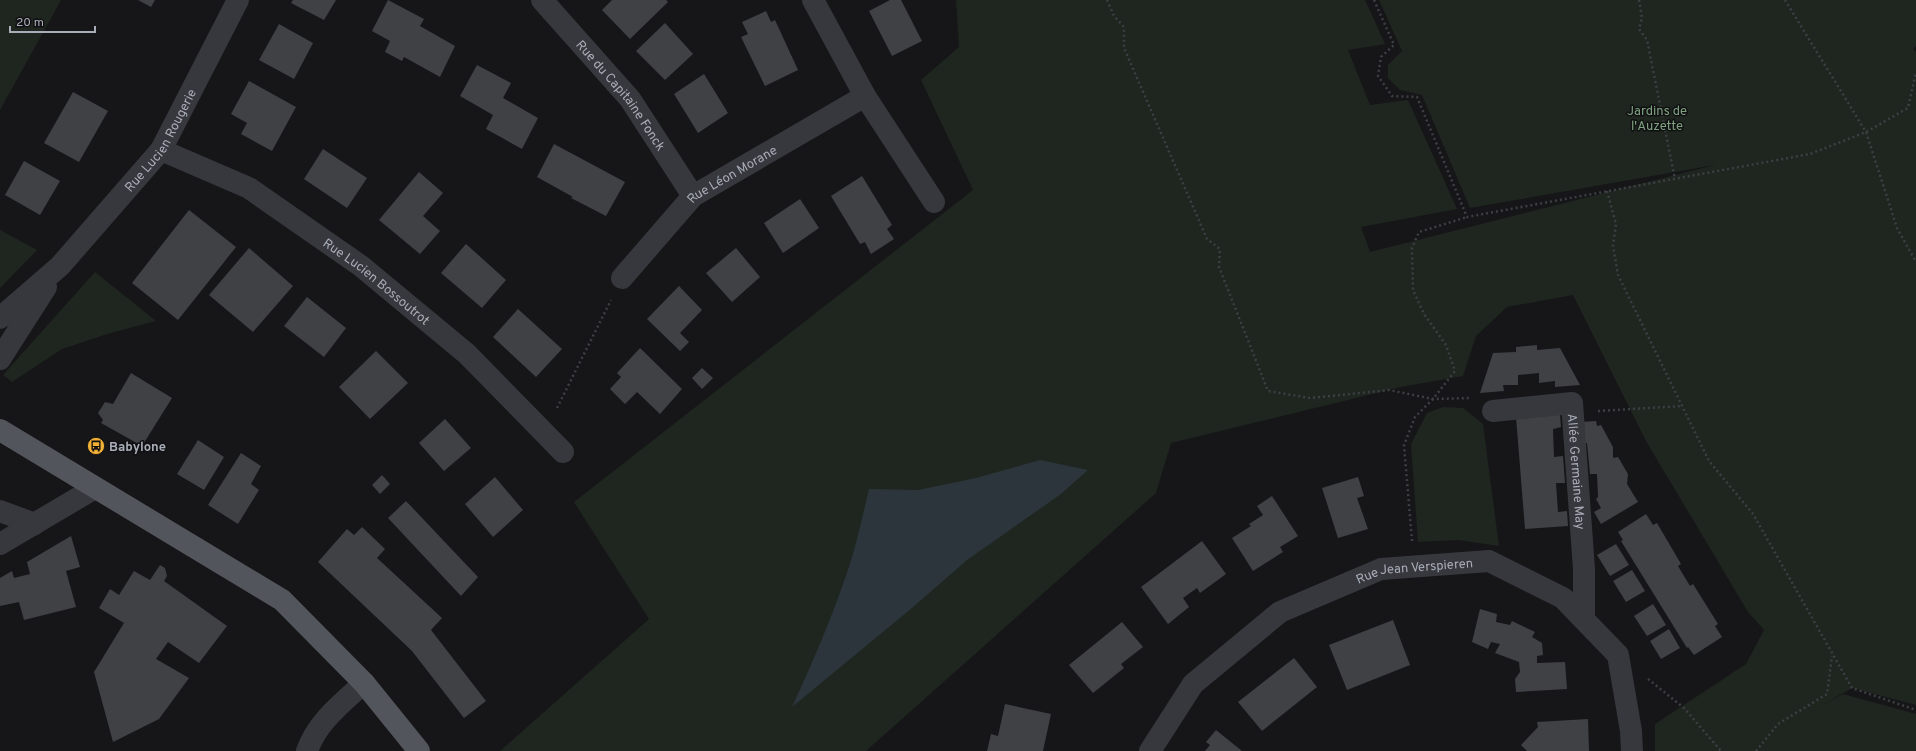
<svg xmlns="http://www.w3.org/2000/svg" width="1916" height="751" viewBox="0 0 1916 751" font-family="Overpass,sans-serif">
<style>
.green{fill:#1e261f}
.water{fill:#2c353c}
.building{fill:#404145}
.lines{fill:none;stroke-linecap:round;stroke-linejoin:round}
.path{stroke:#3d3f44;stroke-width:2.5;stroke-dasharray:2 3;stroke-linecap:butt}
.minor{stroke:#37383d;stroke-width:22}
.major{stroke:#53555c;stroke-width:22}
.labels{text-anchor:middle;stroke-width:3;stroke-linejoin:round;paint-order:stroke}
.street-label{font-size:13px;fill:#a8adb8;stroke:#111113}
.park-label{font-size:13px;fill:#7fa381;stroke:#111113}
.poi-label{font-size:13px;font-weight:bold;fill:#a8adb8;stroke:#111113;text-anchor:start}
</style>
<rect width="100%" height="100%" fill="#161618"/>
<g class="green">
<path d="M0,0H61L0,110Z"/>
<path d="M956,0H1365L1385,44L1348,50L1370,105L1408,100L1457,209L1361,227L1370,252L1715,165L1470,208L1422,95L1400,90L1388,78V65L1402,51L1379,0H1916V46L1913,49L1916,52V705L1852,688L1819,707L1843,694L1916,714V751H1655V724L1746,664L1764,630L1748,612L1646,441L1573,295L1507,307L1476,336L1463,376L1401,387L1171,443L1156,493L866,751H500L649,619L574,502L973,190L921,80L959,47Z"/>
<path d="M0,230L37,250L0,288Z"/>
<path d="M95,272L156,321L107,334L62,349L12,382L3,375Z"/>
<path d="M1443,407L1463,408L1483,424L1499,546L1459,540L1418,542L1411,444L1427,413Z"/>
</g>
<path class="water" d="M1040,460L1088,470L1061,494L967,560L912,608L792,707C815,657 837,606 853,554C859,532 864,510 869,489L918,490L976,478Z"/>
<g class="building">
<path d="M138,0H155L151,7Z"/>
<path d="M293,0H336L324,20L291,3Z"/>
<path d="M388,0L424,19L420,26L455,46L440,77L404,57L402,61L385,52L390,41L372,31Z"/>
<path d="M612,0H666L668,2L630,39L602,10Z"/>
<path d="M890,0H901L922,41L892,56L869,11Z"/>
<path d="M766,11L771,22L775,20L798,70L765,86L741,37L748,34L742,22Z"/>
<path d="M665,23L693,54L665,80L636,51Z"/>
<path d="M279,24L313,43L294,79L259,60Z"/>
<path d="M477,65L511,83L503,98L538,118L522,149L486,129L493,115L460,96Z"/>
<path d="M704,74L728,113L698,133L674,94Z"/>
<path d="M249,81L296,107L272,151L241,134L247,123L231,114Z"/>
<path d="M73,92L108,111L79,162L44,143Z"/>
<path d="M554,144L625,182L606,216L571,198L573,197L537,177Z"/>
<path d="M323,149L367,178L347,208L304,179Z"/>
<path d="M24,161L60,181L40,215L5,195Z"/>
<path d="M419,172L443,193L423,216L440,231L420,254L379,220Z"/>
<path d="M862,176L892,225L887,229L894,239L871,254L865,242L860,244L831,196Z"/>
<path d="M800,199L819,228L783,253L764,223Z"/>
<path d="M189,210L236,247L178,320L132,283Z"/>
<path d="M466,244L506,280L482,308L441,273Z"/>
<path d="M249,248L293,286L253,332L209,295Z"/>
<path d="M736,248L760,277L732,302L706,273Z"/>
<path d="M679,286L702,310L680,333L689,342L680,351L647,319Z"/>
<path d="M307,297L346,328L324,357L284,326Z"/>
<path d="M518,309L562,349L536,377L493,337Z"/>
<path d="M1537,345V350L1560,348L1580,385L1555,387V381L1539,383V373L1518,375V385H1503L1504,391L1480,393L1493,353L1516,352V347Z"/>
<path d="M640,348L682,389L660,414L637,392L625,404L610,389L621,377L617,373Z"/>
<path d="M376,351L408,383L370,419L339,387Z"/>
<path d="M702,368L713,378L702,389L692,378Z"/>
<path d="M131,373L172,398L142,446L101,423L103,420L98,413L105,402L113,404Z"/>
<path d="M1560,414L1561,427L1553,429L1554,457L1563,456L1565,483H1556L1558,512L1567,511L1568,526L1525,529L1516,417Z"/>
<path d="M445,419L471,448L444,471L419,443Z"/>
<path d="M1596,421L1597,426L1601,425L1613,447V458L1618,457L1628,474L1627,484L1638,502L1601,524L1594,512L1601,508L1596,499L1598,497L1597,474H1590L1587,443H1583L1581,422Z"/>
<path d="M198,440L224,457L204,490L177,474Z"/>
<path d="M241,453L261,466L251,484L259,490L238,524L208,505Z"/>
<path d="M382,475L390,484L380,494L372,485Z"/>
<path d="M495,477L523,510L493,537L465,504Z"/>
<path d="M1358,477L1364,496L1357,498L1368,529L1338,538L1322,488Z"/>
<path d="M1272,496L1298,536L1280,547L1283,552L1253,571L1232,538L1251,526L1249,524L1263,515L1257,506Z"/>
<path d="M406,501L478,577L461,596L388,518Z"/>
<path d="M1646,514L1653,525L1657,523L1681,564L1678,566L1690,586L1693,584L1718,624L1715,626L1722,637L1694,655L1688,647L1687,648L1621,541L1623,540L1618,532Z"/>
<path d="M362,527L385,549L377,558L442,618L431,630L486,701L464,718L412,651L318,562L347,529L354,535Z"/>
<path d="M71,536L80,567L66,571L76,607L24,620L19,602L0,606V578L12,571L14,578L30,574L27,562Z"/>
<path d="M1202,541L1226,574L1200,593L1197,588L1183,598L1189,607L1168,624L1141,587Z"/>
<path d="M1616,544L1629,565L1610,576L1597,555Z"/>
<path d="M160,565L165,568L167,576L164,581L227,626L199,663L168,642L156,659L189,678L159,719L113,742L94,672L124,623L99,608L110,589L119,595L134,571L150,580Z"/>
<path d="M1632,570L1645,591L1626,602L1613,581Z"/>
<path d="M1653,604L1666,625L1647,636L1634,616Z"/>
<path d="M1480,609L1497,614L1496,622L1510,625L1512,621L1535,632L1532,637L1542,643L1543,655L1537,656V663L1565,662L1567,689L1516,692L1515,679L1520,672L1519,662L1495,653L1500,644L1491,642L1488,649L1472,642Z"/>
<path d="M1393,620L1410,665L1347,690L1329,645Z"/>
<path d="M1122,622L1143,647L1121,664L1124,668L1093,693L1069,665Z"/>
<path d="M1669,629L1680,648L1661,659L1650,641Z"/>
<path d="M1294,658L1317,687L1262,731L1238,702Z"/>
<path d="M1005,704L1051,714L1043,751H987L991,734L998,736Z"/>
<path d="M1588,719L1589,751H1527L1521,745L1538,727L1537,722Z"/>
<path d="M1216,730L1242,751H1205L1210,745L1206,742Z"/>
</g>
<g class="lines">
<g class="path">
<path d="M1107,0L1114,16L1124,27V48L1207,239L1220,249L1219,267L1268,391L1310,398L1389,390L1433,399L1471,398"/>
<path d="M1374,0L1394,45L1381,57L1378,76L1392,96L1417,97L1467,217L1810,154L1866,132L1908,108L1916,72"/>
<path d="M1639,0L1642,18L1639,29L1647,40L1675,179"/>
<path d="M1785,0L1866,132L1897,228L1916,262"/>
<path d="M1607,191L1616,224L1613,246L1618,275L1709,461L1753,514L1852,688L1916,710"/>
<path d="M557,408L611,300"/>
<path d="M1598,411L1682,406"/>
<path d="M1412,541L1404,445L1415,417L1433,399L1455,371L1446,345L1424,314L1413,290L1412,248L1419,232L1467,217"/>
<path d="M1648,679L1684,708L1721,751"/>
<path d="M1756,751L1778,724L1827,694L1832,656"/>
</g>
<g class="minor">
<path id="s1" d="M542,0L630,99L693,196"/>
<path d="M813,0L865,96L934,202"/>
<path id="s2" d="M161,150L249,188L361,266L467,354L563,452"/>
<path id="s3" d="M622,278L693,196L865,96"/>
<path id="s4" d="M0,318L60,266L161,150L238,0"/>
<path d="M0,359L46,287"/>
<path id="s5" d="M1493,411L1572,403L1584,569V619"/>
<path d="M0,511L35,524"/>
<path d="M0,544L95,488"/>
<path d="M307,751C317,722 342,703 364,683"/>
<path id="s6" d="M1150,751L1193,684L1280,612L1381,569L1489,561L1563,598L1618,655L1631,731L1632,751"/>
</g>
<path class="major" d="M0,430L282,600L364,683L419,751"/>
</g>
<defs>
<symbol id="bus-disc" viewBox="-11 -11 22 22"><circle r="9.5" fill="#f2b134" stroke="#111113"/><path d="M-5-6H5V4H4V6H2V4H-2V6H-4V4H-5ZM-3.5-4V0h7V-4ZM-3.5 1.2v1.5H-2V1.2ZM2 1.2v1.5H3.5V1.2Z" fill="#111"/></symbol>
</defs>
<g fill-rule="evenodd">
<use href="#bus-disc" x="86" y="436" width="20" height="20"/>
</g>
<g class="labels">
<g class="street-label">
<text dy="5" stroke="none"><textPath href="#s1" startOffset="124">Rue du Capitaine Fonck</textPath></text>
<text dy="5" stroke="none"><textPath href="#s4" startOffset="241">Rue Lucien Rougerie</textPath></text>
<text dy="5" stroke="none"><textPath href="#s3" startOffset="153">Rue Léon Morane</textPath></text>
<text dy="5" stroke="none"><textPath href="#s2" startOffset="254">Rue Lucien Bossoutrot</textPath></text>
<text dy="5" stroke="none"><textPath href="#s5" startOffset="148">Allée Germaine May</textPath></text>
<text dy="5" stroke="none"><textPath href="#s6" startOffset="335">Rue Jean Verspieren</textPath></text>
</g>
<g class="park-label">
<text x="1657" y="115">Jardins de<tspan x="1657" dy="15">l'Auzette</tspan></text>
</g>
<g class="poi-label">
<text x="109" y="451">Babylone</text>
</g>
</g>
<path d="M10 26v6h85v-6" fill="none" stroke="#a8adb8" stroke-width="2"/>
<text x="16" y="26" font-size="12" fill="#a8adb8" stroke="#111113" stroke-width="3" paint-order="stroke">20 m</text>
</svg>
